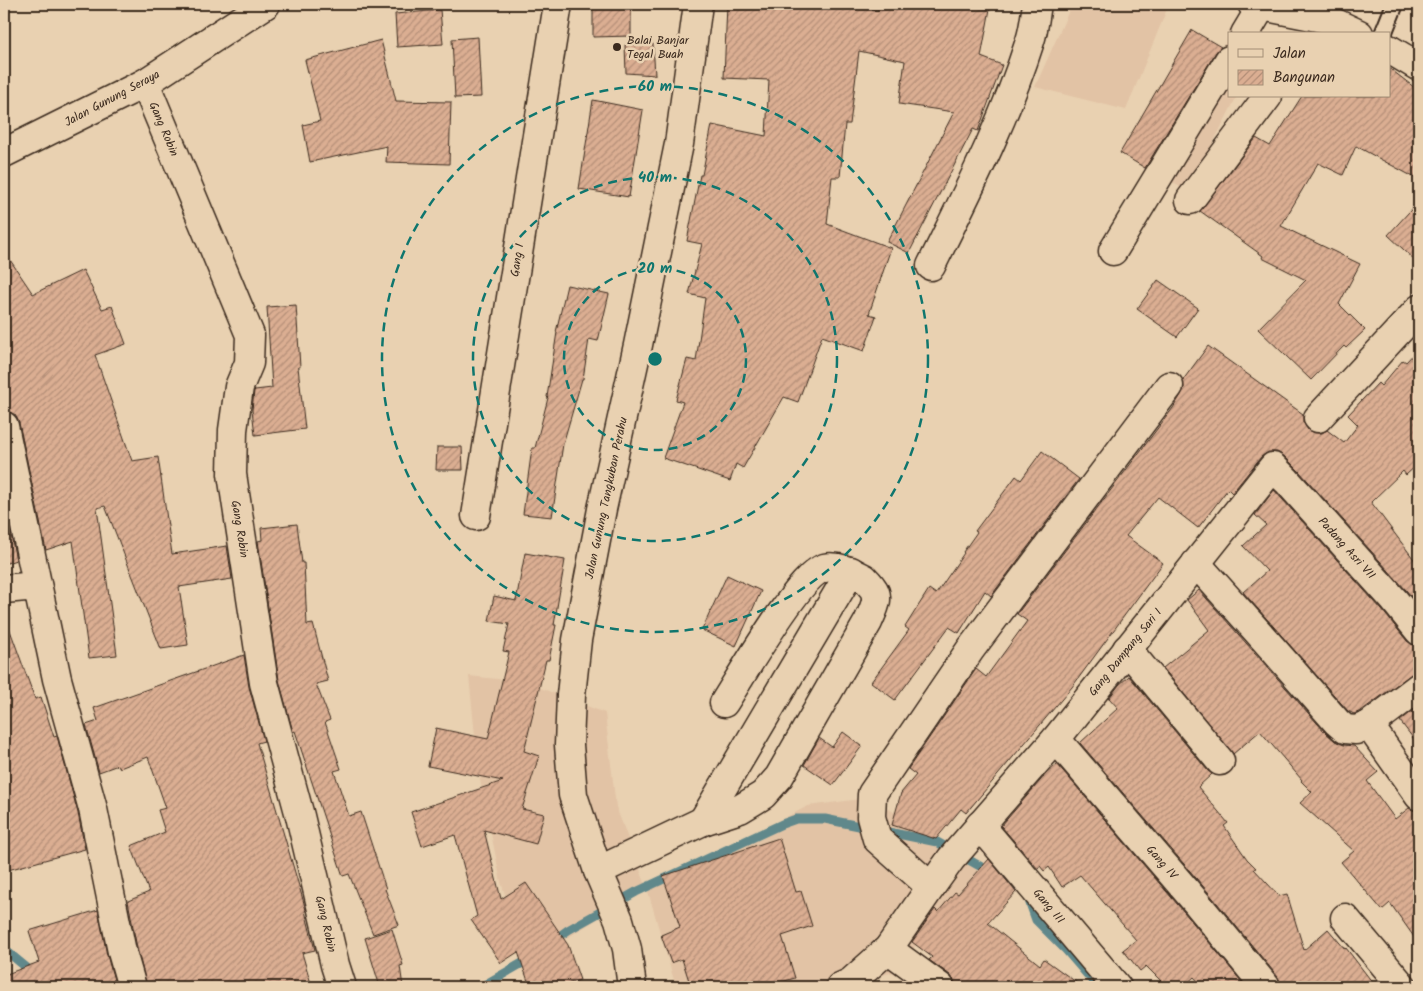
<svg xmlns="http://www.w3.org/2000/svg" width="1423" height="991" viewBox="0 0 1423 991" font-family="Kalam,sans-serif">
<style>
.built{fill:#e2c3a5}
.lines{fill:none;stroke-linecap:round;stroke-linejoin:round}
.stream{stroke:#60888b;stroke-width:9}
.building{fill:url(#building-hatch);stroke:#3b2a1e}
.lane-casing{stroke:#3b2a1e;stroke-width:20}
.street-casing{stroke:#3b2a1e;stroke-width:31}
.secondary-casing{stroke:#3b2a1e;stroke-width:31}
.lane{stroke:#e9d1b1;stroke-width:16}
.street{stroke:#e9d1b1;stroke-width:28}
.secondary{stroke:#e9d1b1;stroke-width:28}
.ring{fill:none;stroke:#0f766e;stroke-width:2.5;stroke-dasharray:9 6}
.poi-dot{fill:#3b2a1e;stroke:#e9d1b1;stroke-width:2}
.labels{text-anchor:middle;stroke-width:5;stroke-linejoin:round;paint-order:stroke}
.poi-label{font-size:12px;fill:#3b2a1e;stroke:#e9d1b1;text-anchor:start}
.street-label{font-size:12px;fill:#3b2a1e;stroke:#e9d1b1}
.centre{fill:#0f766e;stroke:#e9d1b1;stroke-width:2.5}
.ring-label{font-size:15px;text-anchor:middle;font-weight:bold;fill:#0f766e;stroke:#e9d1b1;stroke-width:5;stroke-linejoin:round;paint-order:stroke}
</style>
<defs>
<pattern id="building-hatch" width="6" height="6" patternUnits="userSpaceOnUse" patternTransform="scale(1.25)"><rect width="6" height="6" fill="#dbae92"/><path d="M-1 1l2-2M0 6l6-6M5 7l2-2" fill="none" stroke="#b38e77"/></pattern>
</defs>
<rect width="100%" height="100%" fill="#e9d1b1"/>
<filter id="ink" filterUnits="userSpaceOnUse"><feTurbulence type="fractalNoise" baseFrequency=".02" numOctaves="2"/><feDisplacementMap in="SourceGraphic" scale="10" xChannelSelector="R" yChannelSelector="G"/><feConvolveMatrix kernelMatrix="1 2 1 2 8 2 1 2 1" color-interpolation-filters="sRGB"/></filter>
<g filter="url(#ink)">
<g class="built">
<path d="M1072,4H1169L1126,110L1035,87Z"/>
<path d="M1229,36V96H1237L1188,192L1153,170Z"/>
<path d="M469,676L525,682L605,713L616,807L647,888L808,806L868,798L905,818L980,868L922,937L897,971L842,987H676L647,888L527,963L501,882L479,775Z"/>
</g>
<g class="lines">
<g class="stream">
<path d="M553,941L568,930L636,892L782,824L796,819H825L937,842L1026,892L1036,920L1066,950L1098,987"/>
<path d="M4,949L27,968L39,987"/>
<path d="M481,987L531,958"/>
</g>
</g>
<g class="building">
<path d="M593,4H631V36L593,37Z"/>
<path d="M727,4H818L878,10L879,4H953L990,9L981,57L1002,65L978,131L973,129L909,253L887,242L954,112L899,104L905,61L859,51L850,124H845L840,177H832L827,224L891,248L869,314L876,316L864,351L822,336L798,402L784,397L743,468L736,464L730,481L663,458L683,402L676,400L687,359L696,361L705,298L689,294L702,244L687,241L700,175H702L712,125L766,136L769,80L724,78Z"/>
<path d="M440,10L443,44L397,47L395,14Z"/>
<path d="M1192,30L1221,47L1216,52L1145,168L1120,153Z"/>
<path d="M478,37L481,97L455,98L452,39Z"/>
<path d="M381,40L396,101L451,102L449,164L386,162L387,146L310,162L303,125L320,121L305,60Z"/>
<path d="M653,44L655,75L626,73L625,45Z"/>
<path d="M1389,68L1419,91V180L1356,146L1343,175L1318,163L1281,226L1360,264L1339,304L1365,330L1346,348L1344,346L1311,380L1258,329L1306,280L1262,258L1263,256L1200,211L1256,138L1270,146L1302,96H1389Z"/>
<path d="M593,100L643,110L629,197L579,189Z"/>
<path d="M1419,201V264L1388,235Z"/>
<path d="M4,251L33,294L83,270L102,309L112,306L126,344L95,355L132,461L158,457L172,554L227,546L232,579L179,587L188,645L161,649L105,506L97,508L117,655L89,658L73,541L46,550L19,423L15,415L9,411H4Z"/>
<path d="M1158,280L1198,308L1177,337L1137,309Z"/>
<path d="M567,285L609,294L598,341L589,339L583,379H582L563,444L552,517L523,514L532,448H535L548,398L547,397L557,332H556Z"/>
<path d="M296,305L300,367H298L305,429L255,435L252,410L254,391L255,390L272,388L267,307Z"/>
<path d="M1208,346L1303,414V422L1308,430L1315,433H1322L1327,430L1344,443L1358,425L1348,415L1378,383L1381,386L1403,360L1406,362L1419,348V463L1406,475L1403,471L1371,502L1419,566V606L1406,590L1299,471L1284,456L1277,452H1268L1261,457L1232,493L1228,489L1198,528L1158,497L1126,536L1163,563L1072,687L966,813L961,809L936,839L892,825L901,793L916,775L908,769L976,669L986,677L1027,621L1017,614L1173,408L1181,395L1184,388L1183,380Z"/>
<path d="M437,447H462L463,470H436Z"/>
<path d="M1042,451L1079,479L991,596L985,591L959,633L949,627L895,700L871,682L909,630L905,627L929,589L936,594L964,553L963,552L977,532L975,531L1016,476L1021,480Z"/>
<path d="M1274,490L1382,610L1407,641L1413,645L1419,646V672L1410,675L1361,711L1354,714L1348,711L1243,592L1267,571L1243,546L1266,525L1255,515Z"/>
<path d="M4,501L16,560L4,564Z"/>
<path d="M297,524L302,563H304L307,625L313,624L328,681L316,684L330,720L325,722L341,769L334,771L349,816L361,812L386,889H385L399,925L373,934L349,874L343,876L295,731L293,732L279,680L258,541L262,540L261,528Z"/>
<path d="M525,553L565,560L554,625H556L549,660H546L524,751L539,756L522,809L544,814L536,844L484,830L501,899L526,883L568,945L580,980L557,987H530L518,952L501,963L471,920L477,916L455,835L422,846L411,812L503,781L428,766L436,728L488,739L509,652L503,651L509,624L489,621L494,596L516,601Z"/>
<path d="M727,575L761,591L736,646L702,630Z"/>
<path d="M1199,590L1325,732L1335,741L1344,745L1354,746L1378,772L1367,781L1395,819L1409,808L1413,810L1419,811V944L1390,903L1382,910L1341,862L1354,851L1300,803L1312,792L1301,781L1302,780L1260,731L1233,754L1163,668L1209,630L1187,600Z"/>
<path d="M7,622L35,699L41,697L54,737L57,736L78,813L85,849L4,871V623Z"/>
<path d="M244,655L249,687L264,741L257,743L306,910L305,911L315,950L302,953L312,987H147L137,948L128,901L149,892L131,846L165,832L158,810L166,808L148,757L120,768L118,765L99,772L86,725L98,721L94,708Z"/>
<path d="M1129,676L1208,771L1212,774L1198,787L1228,823L1224,826L1247,859L1256,868L1254,869L1279,896L1287,894L1304,950L1328,929L1345,949L1346,948L1376,987H1281V984L1278,977L1208,892L1080,743L1118,708L1109,698L1119,685Z"/>
<path d="M1419,706V746L1400,721Z"/>
<path d="M843,732L862,746L833,785L804,765L819,738L832,747Z"/>
<path d="M1057,764L1184,912L1246,987H1203L1194,977L1183,987H1167L1146,966L1140,971L1123,950L1136,940L1080,875L1062,887L1049,867L1044,871L1040,866L1038,869L1001,826L1046,774Z"/>
<path d="M779,838L796,892L801,891L812,926L782,936L795,978L764,987H691L682,959L671,963L661,935L680,927L663,876Z"/>
<path d="M989,859L1016,892L988,923L1040,965L1044,959L1083,987H955L954,980L950,975L929,960L932,957L912,942L935,909L938,912L955,892L958,894Z"/>
<path d="M98,910L107,955L116,987H4V975L39,962L29,931Z"/>
<path d="M392,929L403,965L400,966L403,987H380L365,938Z"/>
</g>
<g class="lines">
<defs>
<path id="lane" d="M1383,34L1395,4"/>
<g id="street">
<path d="M1252,4L1327,19L1359,34"/>
<path d="M1245,34L1263,4"/>
<path d="M1389,49L1419,67"/>
<path d="M145,83L250,335L249,363L239,387L233,430L232,474L264,683L300,816L335,965L342,987"/>
<path d="M4,153L145,83L266,4"/>
<path d="M1190,200L1268,96"/>
<path d="M1113,251L1229,60"/>
<path d="M931,266C967,193 1005,120 1030,41C1034,29 1035,16 1037,4"/>
<path d="M1318,418L1419,309"/>
<path d="M4,426L57,679L93,809L122,952L132,987"/>
<path d="M476,516L558,4"/>
<path d="M1196,563L1273,649L1337,722L1345,729L1356,730L1369,725L1419,687"/>
<path d="M4,589L37,586"/>
<path d="M1127,649L1220,761"/>
<path d="M1369,725L1419,796"/>
<path d="M1056,739L1196,902L1266,987"/>
<path d="M703,821L851,571"/>
<path d="M980,825L1117,987"/>
<path d="M598,871L703,821L740,809L763,795L779,777L868,622C873,610 881,598 872,587C869,583 867,581 864,578C853,572 837,565 824,568C800,574 740,678 724,703"/>
<path d="M931,887L877,839L871,817L872,794L970,650L1169,386"/>
<path d="M1345,918L1403,987"/>
<path d="M888,949L940,987"/>
<path d="M840,987L851,982L888,949L931,887L951,859L1056,739L1273,467L1287,481L1394,600L1419,631"/>
</g>
<path id="secondary" d="M632,987L627,949L619,920L598,871L573,795L569,745L571,695L577,640L602,509L638,345L679,144L698,4"/>
</defs>
<use href="#lane" class="lane-casing"/>
<use href="#street" class="street-casing"/>
<use href="#secondary" class="secondary-casing"/>
<use href="#lane" class="lane"/>
<use href="#street" class="street"/>
<use href="#secondary" class="secondary"/>
</g>
</g>
<g class="ring">
<circle cx="655" cy="359" r="91"/>
<circle cx="655" cy="359" r="182"/>
<circle cx="655" cy="359" r="273"/>
</g>
<circle class="poi-dot" cx="617" cy="47" r="5"/>
<g class="labels">
<g class="poi-label">
<text x="627" y="44">Balai Banjar<tspan x="627" dy="14">Tegal Buah</tspan></text>
</g>
<g class="street-label">
<text transform="translate(112 98) rotate(-28)" y="4">Jalan Gunung Seraya</text>
<text transform="translate(164 129) rotate(67)" y="4">Gang Robin</text>
<text transform="translate(517 260) rotate(-81)" y="4">Gang I</text>
<text transform="translate(606 498) rotate(-78)" y="4">Jalan Gunung Tangkuban Perahu</text>
<text transform="translate(240 529) rotate(81)" y="4">Gang Robin</text>
<text transform="translate(1347 548) rotate(48)" y="4">Padang Asri VII</text>
<text transform="translate(1125 652) rotate(-51)" y="4">Gang Dampang Sari I</text>
<text transform="translate(1162 862) rotate(49)" y="4">Gang IV</text>
<text transform="translate(1049 906) rotate(50)" y="4">Gang III</text>
<text transform="translate(326 924) rotate(77)" y="4">Gang Robin</text>
</g>
</g>
<circle cx="655" cy="359" r="8" class="centre"/>
<g class="ring-label">
<text x="655" y="91">60 m</text>
<text x="655" y="182">40 m</text>
<text x="655" y="273">20 m</text>
</g>
<rect width="1423" height="991" fill="none" stroke="#e9d1b1" stroke-width="20"/>
<rect x="10" y="10" width="1403" height="971" fill="none" stroke="#3b2a1e" stroke-width="2" filter="url(#ink)"/>
<rect x="1228" y="32" width="162" height="65" fill="#e9d1b1" stroke="#a38e76"/>
<rect x="1238" y="49" width="25" height="8" fill="#e9d1b1" stroke="#a38e76"/>
<text x="1273" y="58" font-size="15" fill="#3b2a1e">Jalan</text>
<rect x="1238" y="70" width="25" height="15" fill="url(#building-hatch)" stroke="#a38e76"/>
<text x="1273" y="82" font-size="15" fill="#3b2a1e">Bangunan</text>
</svg>
